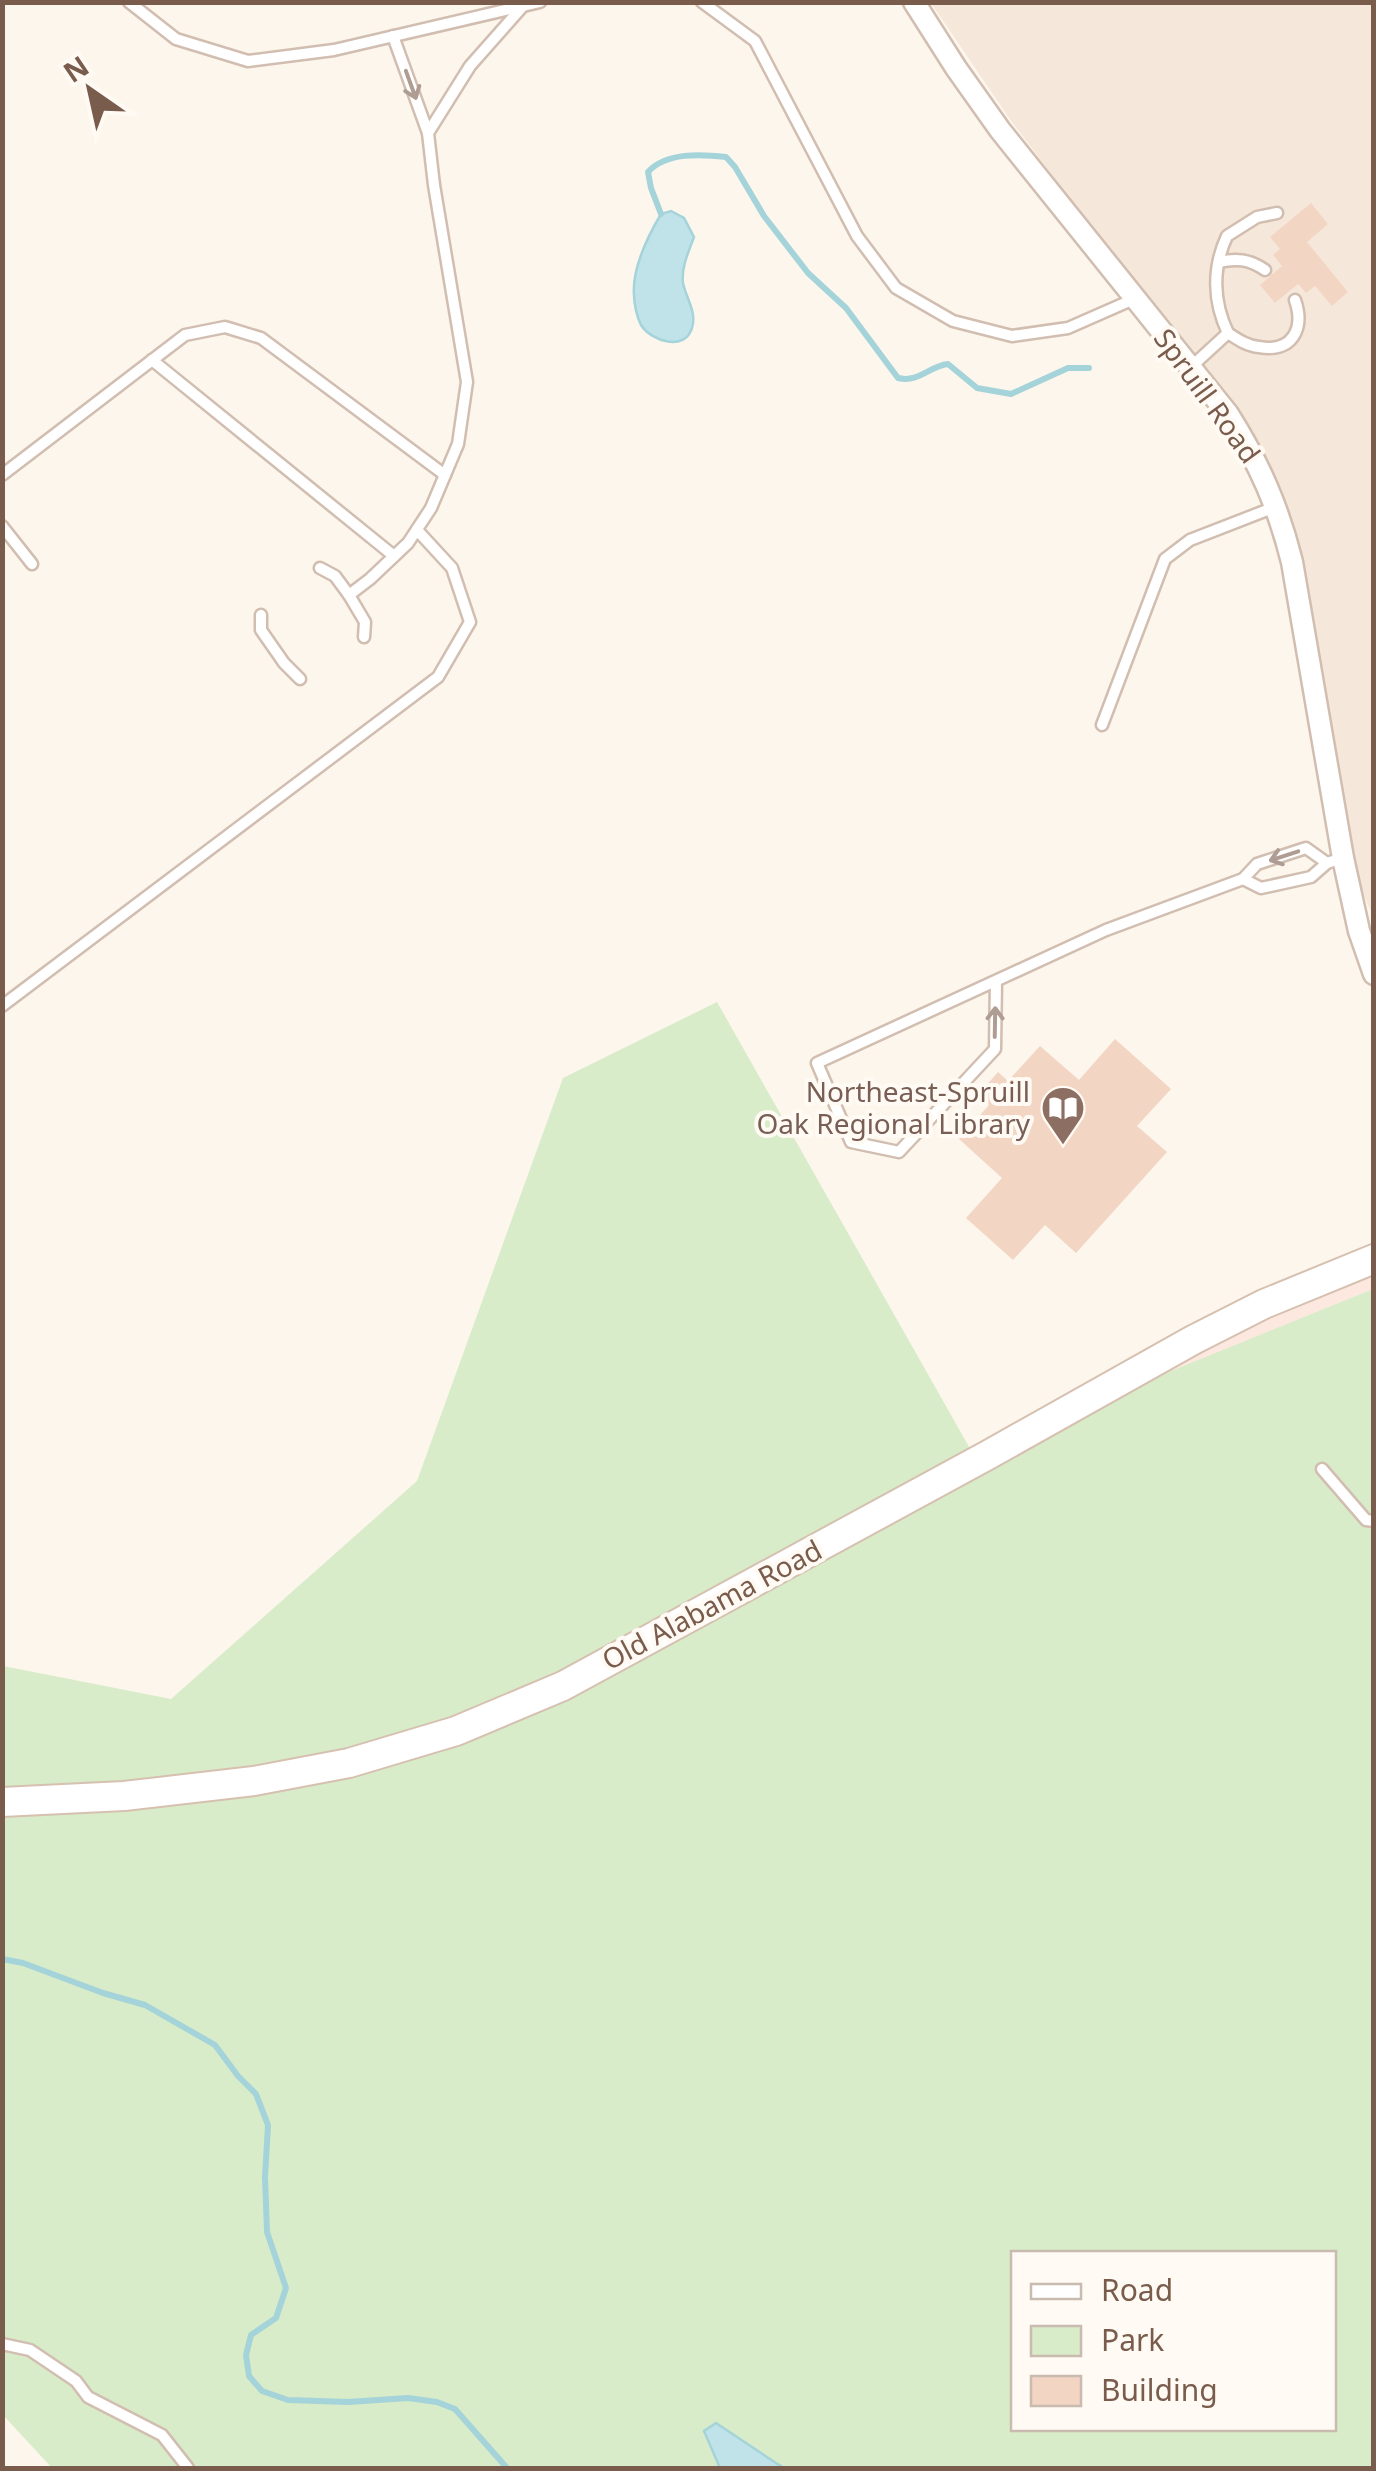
<svg xmlns="http://www.w3.org/2000/svg" width="1376" height="2471" viewBox="0 0 1376 2471" font-family="'Noto Sans',sans-serif">
<style>
.residential{fill:#f5e8da}
.commercial{fill:#fde8e0}
.green{fill:#d8ecc9;fill-rule:evenodd}
.water{fill:#bfe3e8;stroke:#a5d3da;stroke-width:2.5}
.lines{fill:none;stroke-linecap:round;stroke-linejoin:round}
.stream{stroke:#a5d3da;stroke-width:6}
.building{fill:#f3d5c3}
.lane-casing{stroke:#d1beb0;stroke-width:15}
.street-casing{stroke:#d1beb0;stroke-width:25}
.secondary-casing{stroke:#d6c0b0;stroke-width:32}
.lane{stroke:#fff;stroke-width:10}
.street{stroke:#fff;stroke-width:20}
.secondary{stroke:#fff;stroke-width:28}
.oneway{stroke:#af9d94}
.labels{text-anchor:middle;stroke-width:8;stroke-linejoin:round;paint-order:stroke}
.street-label{font-size:28px;fill:#7a5c4d;stroke:#fffaf3}
.education-label{font-size:28px;fill:#785e54;stroke:#fffaf3;text-anchor:end}
</style>
<rect width="100%" height="100%" fill="#fdf6ec"/>
<path class="residential" d="M931,3H1373V916L1365,898L1310,726L1300,602L1259,468L1170,332L1009,118Z"/>
<path class="commercial" d="M1373,1267V1289L972,1453Z"/>
<path class="green" d="M717,1002L972,1452L1373,1289V2468H52L3,2415V1666L171,1699L417,1481L563,1078ZM1014,2254H1334V2428H1014Z"/>
<g class="water">
<path d="M671,211L684,218L694,237C689,251 681,267 683,283C686,298 697,312 692,328C685,352 651,341 641,325C637,317 634,304 634,295C632,269 648,236 661,214Z"/>
<path d="M716,2423L776,2463L784,2468H720L704,2431Z"/>
</g>
<g class="lines">
<g class="stream">
<path d="M661,214L651,188L648,172C666,152 701,154 726,157L735,167L764,216L808,273L846,308L898,378C919,383 929,366 948,364L977,388L1011,394L1068,368H1089"/>
<path d="M2,1959L23,1963L103,1993L145,2005L215,2045L238,2076L256,2094L268,2125L265,2177L267,2232L286,2288L276,2318L251,2335L246,2355L249,2376L262,2391L288,2400L348,2402L408,2398L437,2402L455,2409L507,2468"/>
</g>
</g>
<g class="building">
<path d="M1311,203L1328,224L1307,242L1348,292L1332,306L1315,286L1306,293L1298,284L1275,303L1260,285L1282,266L1273,255L1280,249L1270,237Z"/>
<path d="M1115,1039L1171,1089L1137,1126L1167,1152L1076,1253L1045,1225L1013,1260L966,1218L1002,1178L959,1139L989,1105L978,1095L998,1072L1008,1081L1040,1046L1079,1080Z"/>
</g>
<g class="lines">
<defs>
<g id="lane">
<path d="M129,2L176,39L248,61L334,50L540,2"/>
<path d="M702,2L755,41L857,236L896,288L953,321L1012,336L1068,328L1134,299"/>
<path d="M393,36L428,133"/>
<path d="M1219,262C1236,258 1249,259 1265,270"/>
<path d="M1228,333C1237,339 1247,346 1259,347C1292,353 1305,329 1295,300"/>
<path d="M152,360L394,556"/>
<path d="M1191,367L1228,333C1213,302 1212,268 1227,236L1257,217L1277,213"/>
<path d="M2,475L185,335L225,327L261,338L445,475"/>
<path d="M2,526L32,564"/>
<path d="M320,568L335,576L349,595L370,579L408,543L431,508L458,444L467,382L434,185L428,133L470,66L523,6"/>
<path d="M349,595L365,622L364,637"/>
<path d="M261,615V630L284,663L300,679"/>
<path d="M1102,725L1165,559L1190,540L1275,507"/>
<path d="M1243,879L1261,888L1311,877L1327,863L1333,861"/>
<path d="M996,981L995,1049L899,1152L851,1142L817,1063L1106,930L1243,879L1257,864L1306,848L1327,863"/>
<path d="M2,1006L438,677L470,622L452,568L417,530"/>
<path d="M1322,1469L1366,1520L1374,1521"/>
<path d="M2,2344L30,2350L76,2381L88,2397L162,2435L188,2468"/>
</g>
<path id="street" d="M914,2L956,68L1000,130L1228,414C1259,463 1278,506 1292,562L1343,858L1359,931L1374,974"/>
<path id="secondary" d="M2,1802L124,1796L254,1781L349,1763L456,1731L563,1686L988,1455L1193,1340L1264,1304L1374,1259"/>
</defs>
<use href="#lane" class="lane-casing"/>
<use href="#street" class="street-casing"/>
<use href="#secondary" class="secondary-casing"/>
<use href="#lane" class="lane"/>
<use href="#street" class="street"/>
<use href="#secondary" class="secondary"/>
</g>
<defs><path id="oneway-shaft" d="M-6 0H5M1.5-3L5.5 0L1.5 3" fill="none" stroke-width="1.6" stroke-linecap="round" stroke-linejoin="round" transform="scale(2.5)"/></defs>
<g class="oneway">
<use href="#oneway-shaft" transform="translate(411 85) rotate(70)"/>
<use href="#oneway-shaft" transform="translate(1284 856) rotate(162)"/>
<use href="#oneway-shaft" transform="translate(995 1022) rotate(-89)"/>
</g>
<defs>
<symbol id="library-pin" viewBox="-11 -11 22 30"><path d="M0 17L-7.5 6A9.5 9.5 0 1 1 7.5 6Z" fill="#8d6e63" stroke="#fffaf3"/><path d="M-6-4Q-3-5.5-.7-3.5V5Q-3 3-6 4ZM6-4Q3-5.5 .7-3.5V5Q3 3 6 4Z" fill="#fff"/></symbol>
</defs>
<g fill-rule="evenodd">
<use href="#library-pin" x="1038" y="1083" width="50" height="68"/>
</g>
<g class="labels">
<g class="street-label">
<text transform="translate(1207 396) rotate(54)" y="10">Spruill Road</text>
<text transform="translate(712 1605) rotate(-28)" y="10">Old Alabama Road</text>
</g>
<g class="education-label">
<text x="1030" y="1102">Northeast-Spruill<tspan x="1030" dy="32">Oak Regional Library</tspan></text>
</g>
</g>
<rect width="1376" height="2471" fill="none" stroke="#7a5c4d" stroke-width="10"/>
<rect x="1011" y="2251" width="325" height="180" fill="#fffaf3" stroke="#cabbb1" stroke-width="2.5"/>
<rect x="1031" y="2284" width="50" height="15" fill="#ffffff" stroke="#cabbb1" stroke-width="2.5"/>
<text x="1101" y="2301" font-size="30" fill="#7a5c4d">Road</text>
<rect x="1031" y="2326" width="50" height="30" fill="#d8ecc9" stroke="#cabbb1" stroke-width="2.5"/>
<text x="1101" y="2351" font-size="30" fill="#7a5c4d">Park</text>
<rect x="1031" y="2376" width="50" height="30" fill="#f3d5c3" stroke="#cabbb1" stroke-width="2.5"/>
<text x="1101" y="2401" font-size="30" fill="#7a5c4d">Building</text>
<g transform="translate(90 90) rotate(326)" stroke="#fffaf3" stroke-width="8" paint-order="stroke">
<path d="M0-8L18 38L0 25L-18 38Z" fill="#7a5c4d"/>
<text y="-15" font-size="28" font-weight="bold" text-anchor="middle" fill="#7a5c4d">N</text>
</g>
</svg>
